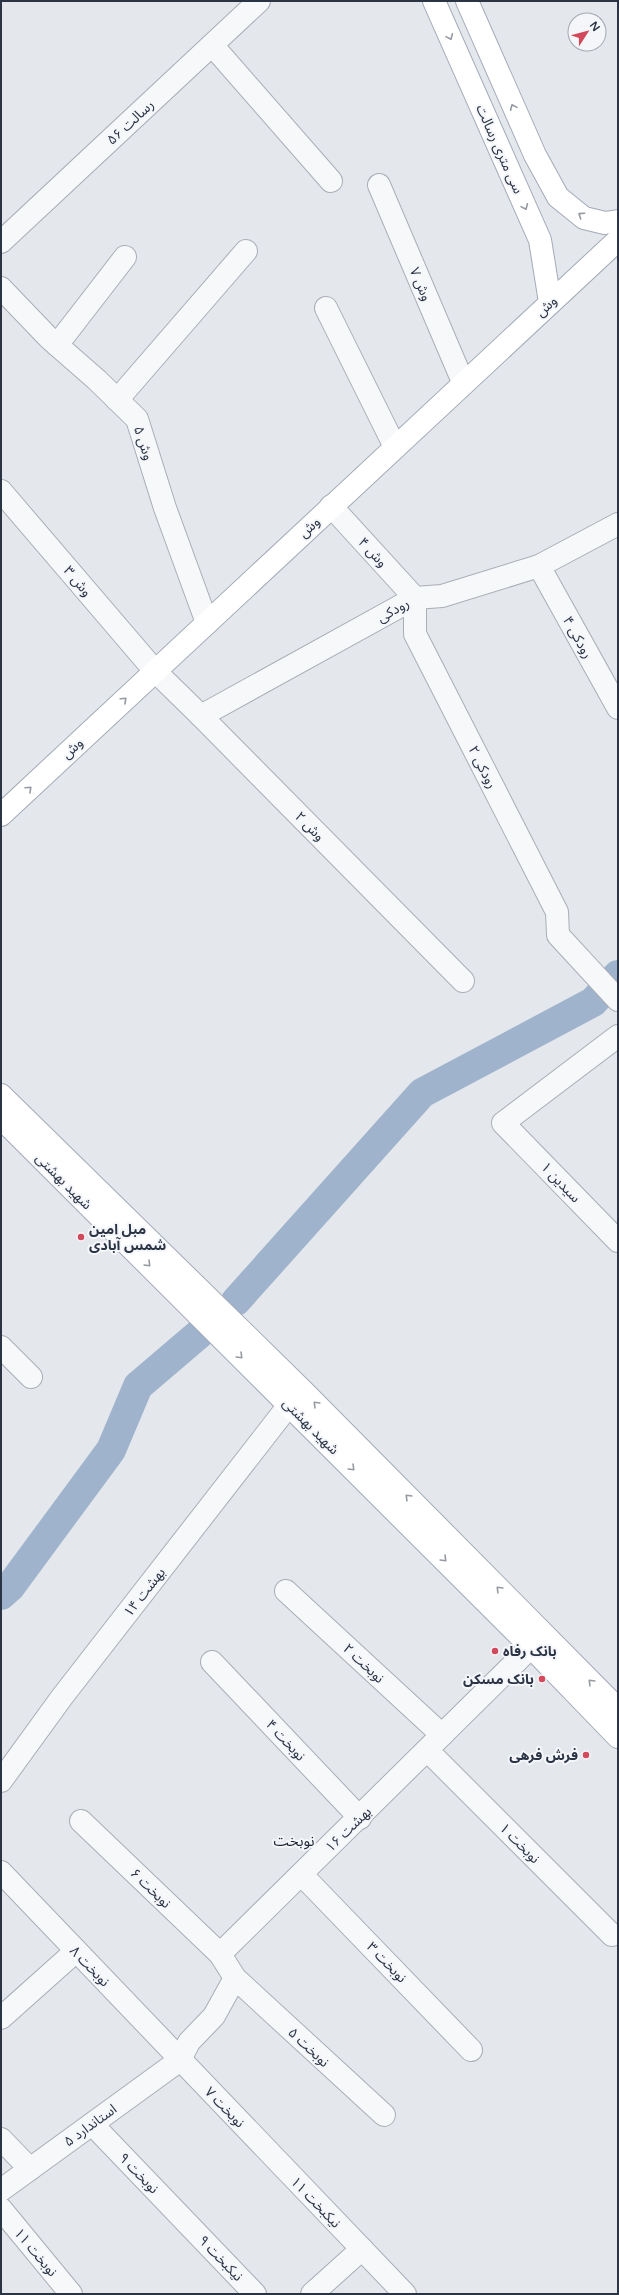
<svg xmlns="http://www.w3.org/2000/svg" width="619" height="2295" viewBox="0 0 619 2295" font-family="'Varela Round','Noto Sans Arabic',sans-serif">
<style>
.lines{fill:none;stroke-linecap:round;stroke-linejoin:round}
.river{stroke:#9fb4cc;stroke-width:30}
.minor-casing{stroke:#a9aeb7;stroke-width:24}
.major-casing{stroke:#a3abb8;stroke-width:24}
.minor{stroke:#f7f8fa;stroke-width:22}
.major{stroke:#fff;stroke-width:22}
.oneway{stroke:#959aa2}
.poi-dot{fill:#d1495b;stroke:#f4f6f9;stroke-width:1.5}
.labels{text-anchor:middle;stroke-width:4;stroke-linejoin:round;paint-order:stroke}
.street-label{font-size:14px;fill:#2b3445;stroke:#f4f6f9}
.poi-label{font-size:14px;font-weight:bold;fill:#2b3445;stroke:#f4f6f9;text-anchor:start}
.neighbourhood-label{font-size:15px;fill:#1d2536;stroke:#f4f6f9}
</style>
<rect width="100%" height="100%" fill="#e4e7ec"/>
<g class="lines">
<g class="river">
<path d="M236,1301L422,1093L593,1002L618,975"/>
<path d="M1,1595L10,1587L111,1450L138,1386L199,1334"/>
</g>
<defs>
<g id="minor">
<path d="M212,45L331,181"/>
<path d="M379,185L463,382"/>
<path d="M1,242L259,1"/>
<path d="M1,288L49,338L97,380L137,419L165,508L207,623"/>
<path d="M326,308L395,447"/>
<path d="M57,345L125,257"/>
<path d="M117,400L246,251"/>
<path d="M1,491L155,671L201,716L463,981"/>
<path d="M331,506L415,598"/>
<path d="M539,566L618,708"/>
<path d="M415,598V634L557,912L558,935L618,1000"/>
<path d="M201,716L415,598L442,596L539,566L618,524"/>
<path d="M618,1036L503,1123L618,1241"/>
<path d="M1,1347L31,1377"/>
<path d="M286,1591L442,1735"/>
<path d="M212,1662L360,1818"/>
<path d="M428,1751L612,1935"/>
<path d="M1,1781L62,1697L289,1405"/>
<path d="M1,1872L405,2294"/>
<path d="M302,1875L471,2050"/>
<path d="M220,1954L531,1647"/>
<path d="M235,1978L384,2115"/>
<path d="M1,2018L76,1951"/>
<path d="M92,2124L255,2294"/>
<path d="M1,2139L30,2169"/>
<path d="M1,2190L180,2060L189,2042L214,2016L235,1978L220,1954L81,1821"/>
<path d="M1,2209L71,2294"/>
<path d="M312,2294L362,2249"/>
</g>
<g id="major">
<path d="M434,1L540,240L550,302"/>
<path d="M467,1L535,155L558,197L584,218L605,223L618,221"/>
<path d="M1,815L618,240"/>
<path d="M1,1095L304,1392L618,1709"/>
<path d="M1,1118L531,1647L618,1737"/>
</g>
</defs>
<use href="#minor" class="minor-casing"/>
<use href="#major" class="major-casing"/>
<use href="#minor" class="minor"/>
<use href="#major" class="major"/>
</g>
<defs><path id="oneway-chevron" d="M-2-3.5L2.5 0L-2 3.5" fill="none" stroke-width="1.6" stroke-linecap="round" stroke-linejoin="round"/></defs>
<g class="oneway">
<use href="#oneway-chevron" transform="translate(450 37) rotate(66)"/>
<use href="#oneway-chevron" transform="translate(513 107) rotate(-114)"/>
<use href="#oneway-chevron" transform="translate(525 207) rotate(66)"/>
<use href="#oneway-chevron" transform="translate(581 215) rotate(-146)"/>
<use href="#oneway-chevron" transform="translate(124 700) rotate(-43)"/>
<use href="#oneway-chevron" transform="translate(29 789) rotate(-43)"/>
<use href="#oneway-chevron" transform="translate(148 1264) rotate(45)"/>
<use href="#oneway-chevron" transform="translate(240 1356) rotate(45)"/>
<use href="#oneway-chevron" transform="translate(316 1404) rotate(-135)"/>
<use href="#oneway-chevron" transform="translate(352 1468) rotate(45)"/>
<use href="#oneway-chevron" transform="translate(408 1497) rotate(-135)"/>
<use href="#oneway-chevron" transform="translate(444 1559) rotate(45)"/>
<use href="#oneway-chevron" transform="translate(499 1589) rotate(-135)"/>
<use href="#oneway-chevron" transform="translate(591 1682) rotate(-135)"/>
</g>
<g class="poi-dot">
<circle cx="81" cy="1237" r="4"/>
<circle cx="495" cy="1651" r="4"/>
<circle cx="542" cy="1679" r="4"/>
<circle cx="586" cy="1755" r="4"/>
</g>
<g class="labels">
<g class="street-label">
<text transform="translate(130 122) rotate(-43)" y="5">۵۶ رسالت</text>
<text transform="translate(500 149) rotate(66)" y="5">سی متری رسالت</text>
<text transform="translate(421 284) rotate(67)" y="5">وش ۷</text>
<text transform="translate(546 306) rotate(-43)" y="5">وش</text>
<text transform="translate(144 443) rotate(72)" y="5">وش ۵</text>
<text transform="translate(309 527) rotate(-43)" y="5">وش</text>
<text transform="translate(373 552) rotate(47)" y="5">وش ۴</text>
<text transform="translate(78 581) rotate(50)" y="5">وش ۳</text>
<text transform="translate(393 610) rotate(-29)" y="5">رودکی</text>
<text transform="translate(578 637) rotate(61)" y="5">رودکی ۴</text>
<text transform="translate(72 748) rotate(-43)" y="5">وش</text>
<text transform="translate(483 767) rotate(63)" y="5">رودکی ۲</text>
<text transform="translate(310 826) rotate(45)" y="5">وش ۲</text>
<text transform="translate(64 1181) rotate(45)" y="5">شهید بهشتی</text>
<text transform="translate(561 1182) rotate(46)" y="5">سیدین ۱</text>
<text transform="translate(311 1426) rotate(45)" y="5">شهید بهشتی</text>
<text transform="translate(144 1592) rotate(-52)" y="5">بهشت ۱۴</text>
<text transform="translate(364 1663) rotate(43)" y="5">۲ نوبخت</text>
<text transform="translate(286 1740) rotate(47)" y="5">۴ نوبخت</text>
<text transform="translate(348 1829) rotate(-44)" y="5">۱۶ بهشت</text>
<text transform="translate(520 1843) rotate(45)" y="5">۱ نوبخت</text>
<text transform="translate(151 1888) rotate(44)" y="5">نوبخت ۶</text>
<text transform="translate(387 1962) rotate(46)" y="5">۳ نوبخت</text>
<text transform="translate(90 1966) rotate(46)" y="5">۸ نوبخت</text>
<text transform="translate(309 2047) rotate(43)" y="5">۵ نوبخت</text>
<text transform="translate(225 2107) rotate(46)" y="5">۷ نوبخت</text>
<text transform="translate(90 2125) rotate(-36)" y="5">۵ استاندارد</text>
<text transform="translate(139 2173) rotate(46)" y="5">۹ نوبخت</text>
<text transform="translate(316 2202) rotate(46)" y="5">۱۱ نیکبخت</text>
<text transform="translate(36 2252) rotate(50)" y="5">۱۱ نوبخت</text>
<text transform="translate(221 2258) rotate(46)" y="5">۹ نیکبخت</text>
</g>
<g class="poi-label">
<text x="89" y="1234">مبل امین<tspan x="89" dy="16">شمس آبادی</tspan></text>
<text x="503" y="1656">بانک رفاه</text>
<text x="534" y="1684" text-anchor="end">بانک مسکن</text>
<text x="578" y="1760" text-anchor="end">فرش فرهی</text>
</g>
<g class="neighbourhood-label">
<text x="294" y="1846">نوبخت</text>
</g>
</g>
<rect width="619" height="2295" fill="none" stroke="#2b3445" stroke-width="4"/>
<g transform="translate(587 32) rotate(54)"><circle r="19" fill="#f4f6f9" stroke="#a4a8b1"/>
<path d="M0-3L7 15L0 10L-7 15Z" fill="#d1495b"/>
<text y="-6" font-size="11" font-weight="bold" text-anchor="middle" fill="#2b3445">N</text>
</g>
</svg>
